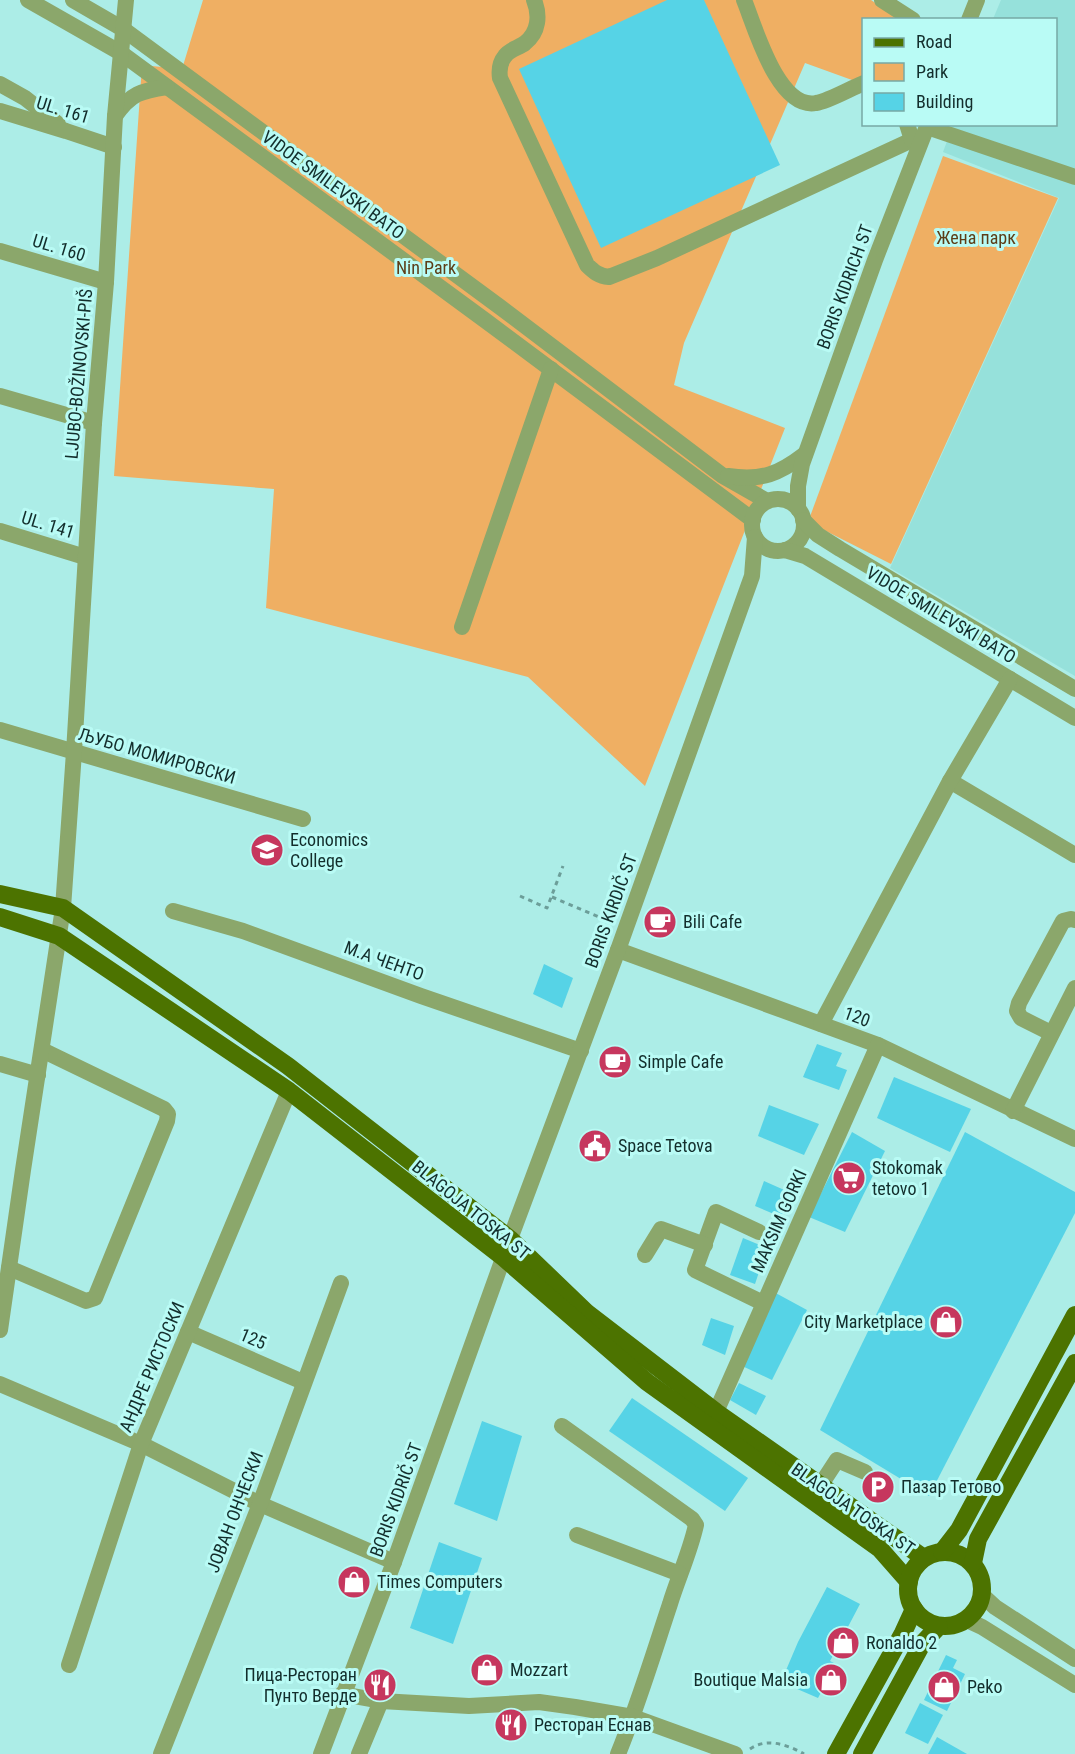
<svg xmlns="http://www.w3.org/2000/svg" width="1075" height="1754" viewBox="0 0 1075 1754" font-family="'Roboto Condensed',sans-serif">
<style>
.built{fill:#96e1db}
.green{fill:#efaf63}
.building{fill:#56d3e6}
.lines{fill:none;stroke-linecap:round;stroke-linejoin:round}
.path{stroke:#6c9e99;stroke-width:3;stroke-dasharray:4.5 4.5;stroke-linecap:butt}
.minor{stroke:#8ba76b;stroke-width:16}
.major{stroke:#4c7300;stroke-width:18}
.labels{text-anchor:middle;stroke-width:6;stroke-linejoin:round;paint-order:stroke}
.street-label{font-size:18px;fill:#132e2c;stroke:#b9fbf5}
.park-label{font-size:18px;fill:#5c3d17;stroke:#b9fbf5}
.poi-label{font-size:18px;fill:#132e2c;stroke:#b9fbf5;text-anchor:start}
</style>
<rect width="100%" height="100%" fill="#acede7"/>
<path class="built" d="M1001,0H1075V676L890,568L1059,198L943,152L953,125L1056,124V20L993,19Z"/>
<g class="green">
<path d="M203,0H871L899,19L864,20L863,84L805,63L684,343L674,385L785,428L645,786L528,677L266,608L274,489L114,476L142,65L182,69Z"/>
<path d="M943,156L1058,198L891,564L808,522Z"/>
</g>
<g class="building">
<path d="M667,0H704L780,165L601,248L519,69Z"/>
<path d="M544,964L573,978L562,1008L533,994Z"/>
<path d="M817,1044L842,1053L836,1066L847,1070L839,1090L803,1077Z"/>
<path d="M894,1077L971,1109L950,1152L877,1118Z"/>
<path d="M769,1105L819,1124L804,1155L758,1136Z"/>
<path d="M852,1132L885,1151L845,1232L809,1217Z"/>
<path d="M965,1132L1075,1192V1213L929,1496L820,1430Z"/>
<path d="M764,1181L791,1193L781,1217L755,1206Z"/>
<path d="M743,1238L767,1248L755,1284L730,1275Z"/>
<path d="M772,1291L807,1310L772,1380L740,1365Z"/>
<path d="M711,1318L734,1326L725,1355L702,1345Z"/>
<path d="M739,1383L766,1396L756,1415L730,1400Z"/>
<path d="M632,1398L748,1478L725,1511L609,1431Z"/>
<path d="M482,1421L522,1436L497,1521L454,1504Z"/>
<path d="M439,1542L482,1558L453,1644L410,1628Z"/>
<path d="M827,1587L860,1604L830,1661L836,1664L818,1698L781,1682L798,1642Z"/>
<path d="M946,1655L957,1660L953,1668L965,1674L947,1711L924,1700Z"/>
<path d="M920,1703L943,1715L928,1744L905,1733Z"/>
<path d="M937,1737L967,1754H928Z"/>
</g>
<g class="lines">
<g class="path">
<path d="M520,896L547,908L563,866"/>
<path d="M552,897L611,922"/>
<path d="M750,1749C767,1737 788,1745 804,1754"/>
</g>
<g class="minor">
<path d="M28,0L121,53L486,321L753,520"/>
<path d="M73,0L123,29L500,307L723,476L767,501"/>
<path d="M534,0C540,15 539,32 525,43C519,48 510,49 505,56C500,62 499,71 500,78L587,265C594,272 599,276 609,277L657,258L912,140L920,141"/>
<path d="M744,0C755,27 778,110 816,103C829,101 851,88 864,83"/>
<path d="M882,0L913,20"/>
<path d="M969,20L977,0"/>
<path d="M0,84L25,98L58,124"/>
<path d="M0,111L66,131L114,147"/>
<path d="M115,116C131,93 141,91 167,87"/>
<path d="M907,124L912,140"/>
<path d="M927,127L1075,177"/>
<path d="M0,251L106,282"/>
<path d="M0,396L94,423"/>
<path d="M728,476C762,481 779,474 805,454"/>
<circle cx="778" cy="525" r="26"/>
<path d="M798,509V486L802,464L875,260L928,124"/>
<path d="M803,520L818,535L840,549L1075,689"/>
<path d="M0,531L85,557"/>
<path d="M785,550L805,556L1075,718"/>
<path d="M462,627L551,369"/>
<path d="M0,730L303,819"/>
<path d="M950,781L1075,855"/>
<path d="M173,911L243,931L421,996L581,1051"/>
<path d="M618,950L878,1045L1075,1139"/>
<path d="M821,1024L950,781L1010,679"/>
<path d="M1051,1033L1021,1018L1017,1011L1019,1003L1063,921L1071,919L1075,920"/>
<path d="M0,1064L38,1075"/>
<path d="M1013,1111L1075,988"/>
<path d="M759,1232L716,1212L695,1270L763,1303"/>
<path d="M645,1255L661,1229L705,1245"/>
<path d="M9,1268L86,1301L95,1298L167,1121L168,1114L164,1109L42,1050"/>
<path d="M0,1330L23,1170L63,908L74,752L94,423L106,282L115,116L126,0"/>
<path d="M188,1332L303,1382"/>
<path d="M0,1384L141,1444L260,1504L394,1562"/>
<path d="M716,1412L878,1045"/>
<path d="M562,1426L692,1519L696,1525C690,1552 678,1578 670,1604C653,1655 638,1705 618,1754"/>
<path d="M820,1486L837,1460L865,1472"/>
<path d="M577,1535L680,1574"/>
<path d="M982,1595L995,1607L1075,1659"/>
<path d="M967,1620L982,1627L1075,1685"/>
<path d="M69,1665L141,1444L289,1091"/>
<path d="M342,1694L381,1701L469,1706L539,1702L575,1707L633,1717L735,1754"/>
<path d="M161,1754L260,1504L341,1283"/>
<path d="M321,1754L394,1562L510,1239L618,950L752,576L755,537"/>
<path d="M359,1754L381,1701"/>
</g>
<g class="major">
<path d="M0,894L63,908L288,1066L510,1239L587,1313L716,1412L924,1558"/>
<path d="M0,917L59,936L289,1091L504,1258L647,1382L880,1549L909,1582"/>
<circle cx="945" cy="1589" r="37"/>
<path d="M942,1552L959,1530L1075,1315"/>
<path d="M973,1563L978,1539L1075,1363"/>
<path d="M836,1754L903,1633L914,1609"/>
<path d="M862,1754L922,1644L939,1626"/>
</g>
</g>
<defs>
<symbol id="university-disc" viewBox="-11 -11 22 22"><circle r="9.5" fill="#c6375e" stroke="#b9fbf5"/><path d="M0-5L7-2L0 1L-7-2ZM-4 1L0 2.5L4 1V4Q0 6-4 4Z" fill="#fff"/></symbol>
<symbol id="cafe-disc" viewBox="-11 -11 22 22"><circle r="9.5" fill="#c6375e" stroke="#b9fbf5"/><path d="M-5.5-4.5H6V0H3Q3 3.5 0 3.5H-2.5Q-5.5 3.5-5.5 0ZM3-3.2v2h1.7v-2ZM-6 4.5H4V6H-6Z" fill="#fff"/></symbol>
<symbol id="civic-disc" viewBox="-11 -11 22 22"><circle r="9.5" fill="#c6375e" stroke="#b9fbf5"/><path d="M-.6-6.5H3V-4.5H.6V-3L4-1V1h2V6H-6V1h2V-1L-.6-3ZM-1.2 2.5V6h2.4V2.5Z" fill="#fff"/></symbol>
<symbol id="supermarket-disc" viewBox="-11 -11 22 22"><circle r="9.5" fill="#c6375e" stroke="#b9fbf5"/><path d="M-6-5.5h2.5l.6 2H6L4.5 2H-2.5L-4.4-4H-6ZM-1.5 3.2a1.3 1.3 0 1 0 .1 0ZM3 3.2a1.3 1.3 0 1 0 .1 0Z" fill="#fff"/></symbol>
<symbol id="shop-disc" viewBox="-11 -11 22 22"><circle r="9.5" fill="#c6375e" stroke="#b9fbf5"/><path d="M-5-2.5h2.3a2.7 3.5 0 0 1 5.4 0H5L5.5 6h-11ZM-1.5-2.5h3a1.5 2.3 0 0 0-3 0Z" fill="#fff"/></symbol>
<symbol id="parking-disc" viewBox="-11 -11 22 22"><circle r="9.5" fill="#c6375e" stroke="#b9fbf5"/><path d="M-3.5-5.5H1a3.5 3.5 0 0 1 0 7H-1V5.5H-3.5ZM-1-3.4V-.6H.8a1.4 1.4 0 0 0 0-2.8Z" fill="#fff"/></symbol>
<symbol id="restaurant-disc" viewBox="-11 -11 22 22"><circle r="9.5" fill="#c6375e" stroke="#b9fbf5"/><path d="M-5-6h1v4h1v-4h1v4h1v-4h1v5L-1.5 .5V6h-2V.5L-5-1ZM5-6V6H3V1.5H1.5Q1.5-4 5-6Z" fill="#fff"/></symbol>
</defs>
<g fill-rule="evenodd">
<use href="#university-disc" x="248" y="831" width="38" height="38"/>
<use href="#cafe-disc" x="641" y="903" width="38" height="38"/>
<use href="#cafe-disc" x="596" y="1043" width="38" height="38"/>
<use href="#civic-disc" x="576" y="1127" width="38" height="38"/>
<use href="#supermarket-disc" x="830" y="1159" width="38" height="38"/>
<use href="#shop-disc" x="927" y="1303" width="38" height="38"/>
<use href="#parking-disc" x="859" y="1468" width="38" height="38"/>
<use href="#shop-disc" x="335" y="1563" width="38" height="38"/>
<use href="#shop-disc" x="824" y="1624" width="38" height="38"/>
<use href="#shop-disc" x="468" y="1651" width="38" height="38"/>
<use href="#shop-disc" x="812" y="1661" width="38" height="38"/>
<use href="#restaurant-disc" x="361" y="1666" width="38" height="38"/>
<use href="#shop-disc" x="925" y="1668" width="38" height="38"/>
<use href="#restaurant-disc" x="492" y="1706" width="38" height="38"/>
</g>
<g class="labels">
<g class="street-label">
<text transform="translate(63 110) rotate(17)" y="6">UL. 161</text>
<text transform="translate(333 185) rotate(36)" y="6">VIDOE SMILEVSKI BATO</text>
<text transform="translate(59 248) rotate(17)" y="6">UL. 160</text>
<text transform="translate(845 287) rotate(-70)" y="6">BORIS KIDRICH ST</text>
<text transform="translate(79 374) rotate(-85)" y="6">LJUBO-BOŽINOVSKI-PIŠ</text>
<text transform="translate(48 525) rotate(17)" y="6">UL. 141</text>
<text transform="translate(941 615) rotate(31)" y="6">VIDOE SMILEVSKI BATO</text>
<text transform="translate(157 756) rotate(16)" y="6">ЉУБО МОМИРОВСКИ</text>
<text transform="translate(611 911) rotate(-70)" y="6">BORIS KIRDIČ ST</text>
<text transform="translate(384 961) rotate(20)" y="6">М.А ЧЕНТО</text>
<text transform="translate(857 1017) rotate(20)" y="6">120</text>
<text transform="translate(471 1210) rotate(39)" y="6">BLAGOJA TOSKA ST</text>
<text transform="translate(779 1221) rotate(-66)" y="6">MAKSIM GORKI</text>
<text transform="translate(253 1339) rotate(23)" y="6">125</text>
<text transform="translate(152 1367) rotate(-67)" y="6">АНДРЕ РИСТОСКИ</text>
<text transform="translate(396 1500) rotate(-70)" y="6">BORIS KIDRIČ ST</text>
<text transform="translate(853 1509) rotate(35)" y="6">BLAGOJA TOSKA ST</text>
<text transform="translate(235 1512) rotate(-69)" y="6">ЈОВАН ОНЧЕСКИ</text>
</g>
<g class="park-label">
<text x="976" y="244">Жена парк</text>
<text x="426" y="274">Nin Park</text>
</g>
<g class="poi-label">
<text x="290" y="846">Economics<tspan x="290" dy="21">College</tspan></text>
<text x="683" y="928">Bili Cafe</text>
<text x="638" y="1068">Simple Cafe</text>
<text x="618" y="1152">Space Tetova</text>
<text x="872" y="1174">Stokomak<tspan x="872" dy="21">tetovo 1</tspan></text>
<text x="923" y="1328" text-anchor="end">City Marketplace</text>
<text x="901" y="1493">Пазар Тетово</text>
<text x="377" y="1588">Times Computers</text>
<text x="866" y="1649">Ronaldo 2</text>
<text x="510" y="1676">Mozzart</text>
<text x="357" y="1681" text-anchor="end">Пица-Ресторан<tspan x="357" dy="21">Пунто Верде</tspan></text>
<text x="808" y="1686" text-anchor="end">Boutique Malsia</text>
<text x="967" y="1693">Peko</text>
<text x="534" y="1731">Ресторан Еснав</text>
</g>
</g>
<rect x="862" y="18" width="195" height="108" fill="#b9fbf5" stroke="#77a9a5" stroke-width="1.5"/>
<rect x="874" y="38" width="30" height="9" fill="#4c7300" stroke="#77a9a5" stroke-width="1.5"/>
<text x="916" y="48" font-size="18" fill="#132e2c">Road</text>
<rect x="874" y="63" width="30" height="18" fill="#efaf63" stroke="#77a9a5" stroke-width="1.5"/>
<text x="916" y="78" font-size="18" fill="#132e2c">Park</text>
<rect x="874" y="93" width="30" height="18" fill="#56d3e6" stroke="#77a9a5" stroke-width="1.5"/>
<text x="916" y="108" font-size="18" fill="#132e2c">Building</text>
</svg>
